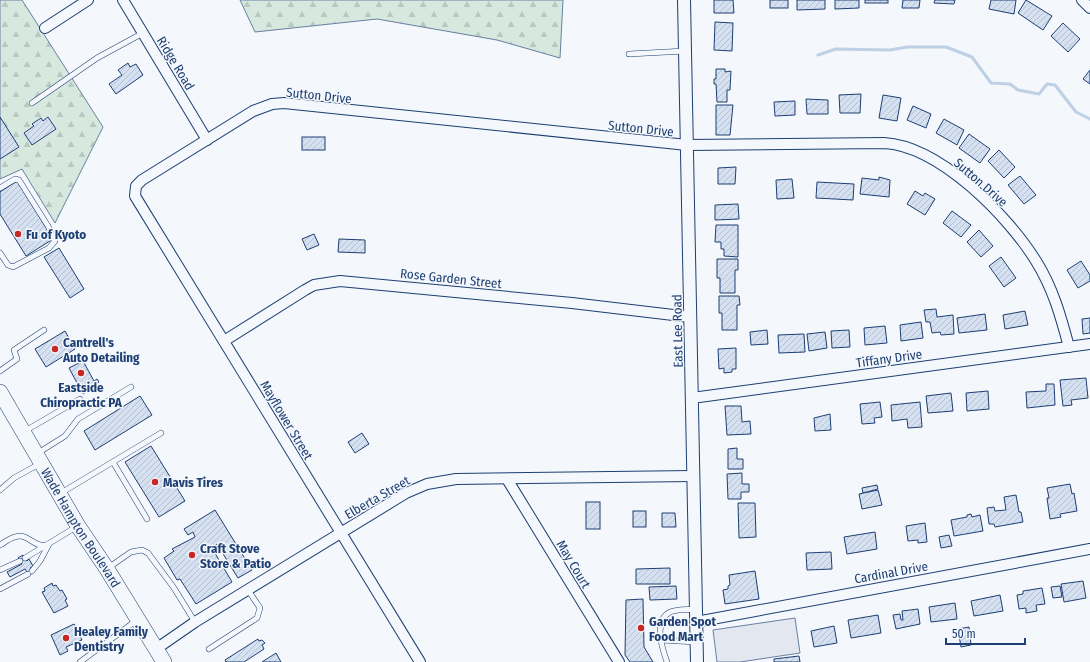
<svg xmlns="http://www.w3.org/2000/svg" width="1090" height="662" viewBox="0 0 1090 662" font-family="'Fira Sans Condensed',sans-serif">
<style>
.forest{fill:url(#forest-firs);stroke:#687fa3}
.parking{fill:#e3e8f0;stroke:#687fa3}
.lines{fill:none;stroke-linecap:round;stroke-linejoin:round}
.stream{stroke:#bed0e5;stroke-width:3}
.building{fill:url(#building-hatch);stroke:#1d3f73}
.service-casing{stroke:#1d3f73;stroke-width:6}
.minor-casing{stroke:#1d3f73;stroke-width:12}
.tertiary-casing{stroke:#1d3f73;stroke-width:14}
.primary-casing{stroke:#1d3f73;stroke-width:16}
.service{stroke:#f4f7fb;stroke-width:5}
.minor{stroke:#f4f7fb;stroke-width:10}
.tertiary{stroke:#f4f7fb;stroke-width:12}
.primary{stroke:#f4f7fb;stroke-width:15}
.poi-dot{fill:#c62828;stroke:#f4f7fb;stroke-width:1.5}
.labels{text-anchor:middle;stroke-width:3;stroke-linejoin:round;paint-order:stroke}
.street-label{font-size:13px;fill:#1d3f73;stroke:#f4f7fb}
.poi-label{font-size:13px;font-weight:bold;fill:#1d3f73;stroke:#f4f7fb;text-anchor:start}
</style>
<defs>
<pattern id="forest-firs" width="22" height="20" patternUnits="userSpaceOnUse"><rect width="22" height="20" fill="#d7e8df"/><path d="M5 1l3.5 6h-7zM16 11l3.5 6h-7z" fill="#b8c8c3"/></pattern>
<pattern id="building-hatch" width="6" height="6" patternUnits="userSpaceOnUse"><rect width="6" height="6" fill="#d5e0f0"/><path d="M-1 1l2-2M0 6l6-6M5 7l2-2" fill="none" stroke="#b6c1d1"/></pattern>
</defs>
<rect width="100%" height="100%" fill="#f4f7fb"/>
<g class="forest">
<path d="M0,0H22L103,127L55,223L22,169L0,179Z"/>
<path d="M240,0H563L560,58L497,40L377,19L255,32Z"/>
</g>
<path class="parking" d="M795,618L800,653L740,662H717L713,630Z"/>
<g class="lines">
<path class="stream" d="M818,55L836,49L890,50L907,47H946L972,57L991,83L1010,84L1018,90L1039,94L1047,84L1055,85L1076,112L1090,119"/>
</g>
<g class="building">
<path d="M714,0H733L734,13H714Z"/>
<rect x="770" y="0" width="18" height="8"/>
<path d="M797,0H825V9L797,10Z"/>
<path d="M835,0H859V8L835,9Z"/>
<rect x="865" y="0" width="23" height="3"/>
<path d="M903,0H920L919,8H902Z"/>
<path d="M935,0H955L954,4L934,3Z"/>
<path d="M991,0H1016L1014,14L989,9Z"/>
<path d="M1026,0L1052,16L1043,30L1018,13Z"/>
<path d="M715,22L733,23L732,51L714,50Z"/>
<path d="M1063,23L1080,39L1068,52L1051,36Z"/>
<path d="M128,63L130,67L136,64L143,75L116,94L109,84L122,75L118,70Z"/>
<path d="M716,69H725V72L731,71L730,90H727V102H717L716,84H714V79H716Z"/>
<path d="M1090,70V84L1083,79Z"/>
<path d="M861,94L860,113H840L839,95Z"/>
<path d="M883,95L901,98L897,121L879,118Z"/>
<path d="M806,99L828,100V114H807Z"/>
<path d="M795,101V115L775,116L774,102Z"/>
<path d="M716,105H733L730,135H716Z"/>
<path d="M913,106L931,114L926,128L907,120Z"/>
<path d="M0,117L19,147L0,159Z"/>
<path d="M48,117L56,129L32,145L24,133L34,126L32,124L41,118L43,121Z"/>
<path d="M944,119L964,130L957,145L936,133Z"/>
<path d="M969,134L990,149L980,163L959,148Z"/>
<rect x="302" y="137" width="23" height="13"/>
<path d="M999,150L1015,167L1004,178L988,161Z"/>
<path d="M736,167L735,184H718V168Z"/>
<path d="M1020,176L1036,195L1024,204L1008,185Z"/>
<path d="M879,177L890,180L889,197L860,194L862,178L879,180Z"/>
<path d="M792,179L794,198L777,199L776,180Z"/>
<path d="M17,181L53,239L26,256L0,214V192Z"/>
<path d="M817,182L854,184L853,200L816,198Z"/>
<path d="M915,191L923,196L925,193L935,199L925,215L907,204Z"/>
<path d="M738,204L739,219L715,220V205Z"/>
<path d="M952,211L971,225L961,237L943,223Z"/>
<path d="M716,225H738V257L724,256V249H721V242H715Z"/>
<path d="M979,230L993,246L981,257L967,242Z"/>
<path d="M314,234L319,245L307,250L302,239Z"/>
<path d="M339,239L365,240V253L338,252Z"/>
<path d="M59,248L84,289L70,298L44,257Z"/>
<path d="M1001,257L1016,278L1004,287L989,266Z"/>
<path d="M717,259H738V270H735V293H720V278H717Z"/>
<path d="M1081,261L1090,275V281L1078,288L1067,270Z"/>
<path d="M719,296H739L740,305H737V330H722V313H719Z"/>
<path d="M936,309L937,317L953,315L954,334L941,335L940,332L932,333L930,322H926L924,310Z"/>
<path d="M1025,311L1028,325L1005,329L1003,315Z"/>
<path d="M985,314L987,330L959,333L957,318Z"/>
<path d="M1090,318V333L1083,334L1082,319Z"/>
<path d="M921,322L923,338L901,341L900,325Z"/>
<path d="M885,326L887,343L865,345L864,328Z"/>
<path d="M767,330L768,344L751,345L750,332Z"/>
<path d="M849,330L850,347L832,348L831,331Z"/>
<path d="M65,331L75,349L46,367L35,349Z"/>
<path d="M825,332L827,348L809,351L807,334Z"/>
<path d="M804,334L805,352L779,353L778,335Z"/>
<path d="M736,348V369H732V372L724,373V368L719,369L718,349Z"/>
<path d="M83,361L94,381L97,379L99,382L90,387L92,389L83,394L69,368Z"/>
<path d="M1086,378L1088,398L1071,400L1072,405L1063,406L1060,380Z"/>
<path d="M1046,384H1054L1055,405L1027,408L1026,392L1046,391Z"/>
<path d="M988,391L989,409L967,411L966,393Z"/>
<path d="M951,393L953,411L928,413L926,396Z"/>
<path d="M140,396L152,415L95,450L84,431Z"/>
<path d="M880,402L882,417L874,418L875,423L862,424L860,404Z"/>
<path d="M920,402L922,427L908,428L907,419L892,421L891,405Z"/>
<path d="M725,406H741L742,422L750,421L751,434L727,435Z"/>
<path d="M830,414L831,430L815,431L814,418Z"/>
<path d="M362,433L369,444L355,453L348,442Z"/>
<path d="M151,446L185,501L159,517L125,462Z"/>
<path d="M737,448V459H743V469H728V449Z"/>
<path d="M742,473V484H749V492H741V499H728L727,474Z"/>
<path d="M1070,484L1072,494L1074,493L1077,511L1060,514L1061,517L1050,519L1047,498H1049L1047,488Z"/>
<path d="M877,485L878,489L863,493L862,488Z"/>
<path d="M878,490L882,505L862,509L859,494Z"/>
<path d="M1016,495L1019,512H1021L1023,522L995,527L994,524H989L987,508L994,507L995,511L1006,510L1004,497Z"/>
<rect x="586" y="502" width="14" height="27"/>
<path d="M738,503H755L756,537L739,538Z"/>
<path d="M215,510L252,570L238,578L217,544L212,548L232,582L196,604L180,579L177,580L164,558L174,551L172,549L195,537L193,532L188,535L184,529Z"/>
<rect x="633" y="511" width="13" height="16"/>
<path d="M662,513H675L676,527H662Z"/>
<path d="M971,514L972,517L980,515L983,531L954,536L951,520L967,517V515Z"/>
<path d="M925,523L927,542L918,543V540L908,541L906,526Z"/>
<path d="M875,532L877,549L847,554L844,537Z"/>
<path d="M949,535L952,546L941,548L939,537Z"/>
<path d="M831,552L832,569L807,570L806,553Z"/>
<path d="M23,555L27,561L29,559L33,566L30,568L33,573L29,575L25,569L10,577L7,572L22,564L18,558Z"/>
<path d="M670,568V584H636V569Z"/>
<path d="M755,571L759,599L725,604L723,590L728,589V586L730,585L729,575Z"/>
<path d="M1083,581L1086,598L1064,602L1061,584Z"/>
<path d="M52,583L53,586L56,585L60,591L62,590L67,599L65,600L68,606L54,613L42,592L45,591L44,588Z"/>
<path d="M676,586L677,599L650,600L649,587Z"/>
<path d="M1060,586L1062,597L1053,598L1051,587Z"/>
<path d="M1042,588L1045,604L1036,605L1037,611L1026,613V608L1019,609L1017,595L1023,594V591Z"/>
<path d="M1000,595L1003,611L974,616L971,601Z"/>
<path d="M643,599L644,647L653,662H630L625,655L626,600Z"/>
<path d="M955,603L957,619L931,622L929,607Z"/>
<path d="M918,609L920,624L896,629L893,615L900,614L901,620H903L902,611Z"/>
<path d="M878,615L881,633L851,638L848,620Z"/>
<path d="M74,624L82,640L66,647L68,651L60,655L51,635Z"/>
<path d="M834,626L837,643L814,647L811,631Z"/>
<path d="M969,627L971,645L961,647L958,629Z"/>
<path d="M258,639L259,641L262,640L265,643L262,645L264,649L244,662H226L225,660Z"/>
<path d="M276,653L281,662H262Z"/>
<path d="M799,656L800,662H774V659Z"/>
</g>
<g class="lines">
<defs>
<g id="service">
<path d="M629,54L685,51"/>
<path d="M32,103L97,58L143,33"/>
<path d="M0,188L15,179L19,180L48,226L55,241L49,248L13,267L8,265L0,253"/>
<path d="M0,371L17,359L14,350L44,330"/>
<path d="M25,431L80,399"/>
<path d="M38,453L65,436L78,419L131,387"/>
<path d="M113,462L147,519"/>
<path d="M0,490L14,478L41,463"/>
<path d="M61,493L161,433"/>
<path d="M0,545C5,542 10,538 15,537C27,532 34,548 46,545"/>
<path d="M25,558L76,527"/>
<path d="M108,568L131,552L142,550L148,553L174,588L195,622"/>
<path d="M0,570L20,561"/>
<path d="M32,571L40,561L49,544"/>
<path d="M0,589L28,574"/>
<path d="M661,640L696,642"/>
<path d="M209,649L257,618L260,608L248,590"/>
<path d="M80,662L137,620"/>
<path d="M667,662C662,648 653,621 670,612C677,609 689,610 696,609"/>
</g>
<g id="minor">
<path d="M123,0L207,140"/>
<path d="M1082,0L1090,8"/>
<path d="M45,28L88,0"/>
<path d="M224,341L305,290L314,285L340,281L572,303L690,317"/>
<path d="M692,398L1090,344"/>
<path d="M507,479L619,662"/>
<path d="M696,622L1090,549"/>
<path d="M156,649L195,622L406,493L427,484L456,479L693,476"/>
<path d="M420,662L135,196L136,186L142,180L253,111L272,104L284,103L687,145L884,143C940,146 1008,216 1036,261C1053,288 1061,317 1069,347"/>
</g>
<path id="tertiary" d="M684,0L697,662"/>
<g id="primary">
<path id="s1" d="M0,392L78,526L107,569L164,662"/>
</g>
</defs>
<use href="#service" class="service-casing"/>
<use href="#minor" class="minor-casing"/>
<use href="#tertiary" class="tertiary-casing"/>
<use href="#primary" class="primary-casing"/>
<use href="#service" class="service"/>
<use href="#minor" class="minor"/>
<use href="#tertiary" class="tertiary"/>
<use href="#primary" class="primary"/>
</g>
<g class="poi-dot">
<circle cx="18" cy="234" r="4"/>
<circle cx="55" cy="349" r="4"/>
<circle cx="81" cy="373" r="4"/>
<circle cx="155" cy="482" r="4"/>
<circle cx="192" cy="555" r="4"/>
<circle cx="641" cy="628" r="4"/>
<circle cx="66" cy="638" r="4"/>
</g>
<g class="labels">
<g class="street-label">
<text transform="translate(176 63) rotate(59)" y="5">Ridge Road</text>
<text transform="translate(319 95) rotate(6)" y="5">Sutton Drive</text>
<text transform="translate(641 128) rotate(6)" y="5">Sutton Drive</text>
<text transform="translate(981 182) rotate(41)" y="5">Sutton Drive</text>
<text transform="translate(451 278) rotate(6)" y="5">Rose Garden Street</text>
<text transform="translate(677 331) rotate(-91)" y="5">East Lee Road</text>
<text transform="translate(889 358) rotate(-8)" y="5">Tiffany Drive</text>
<text transform="translate(287 420) rotate(59)" y="5">Mayflower Street</text>
<text transform="translate(377 497) rotate(-30)" y="5">Elberta Street</text>
<text dy="5" stroke="none"><textPath href="#s1" startOffset="158">Wade Hampton Boulevard</textPath></text>
<text transform="translate(574 564) rotate(59)" y="5">May Court</text>
<text transform="translate(891 572) rotate(-10)" y="5">Cardinal Drive</text>
</g>
<g class="poi-label">
<text x="26" y="239">Fu of Kyoto</text>
<text x="63" y="347">Cantrell's<tspan x="63" dy="15">Auto Detailing</tspan></text>
<text x="81" y="392" text-anchor="middle">Eastside<tspan x="81" dy="15">Chiropractic PA</tspan></text>
<text x="163" y="487">Mavis Tires</text>
<text x="200" y="553">Craft Stove<tspan x="200" dy="15">Store &amp; Patio</tspan></text>
<text x="649" y="626">Garden Spot<tspan x="649" dy="15">Food Mart</tspan></text>
<text x="74" y="636">Healey Family<tspan x="74" dy="15">Dentistry</tspan></text>
</g>
</g>
<path d="M946 638v6h79v-6" fill="none" stroke="#1d3f73" stroke-width="2"/>
<text x="952" y="638" font-size="12" fill="#1d3f73" stroke="#f4f7fb" stroke-width="3" paint-order="stroke">50 m</text>
</svg>
